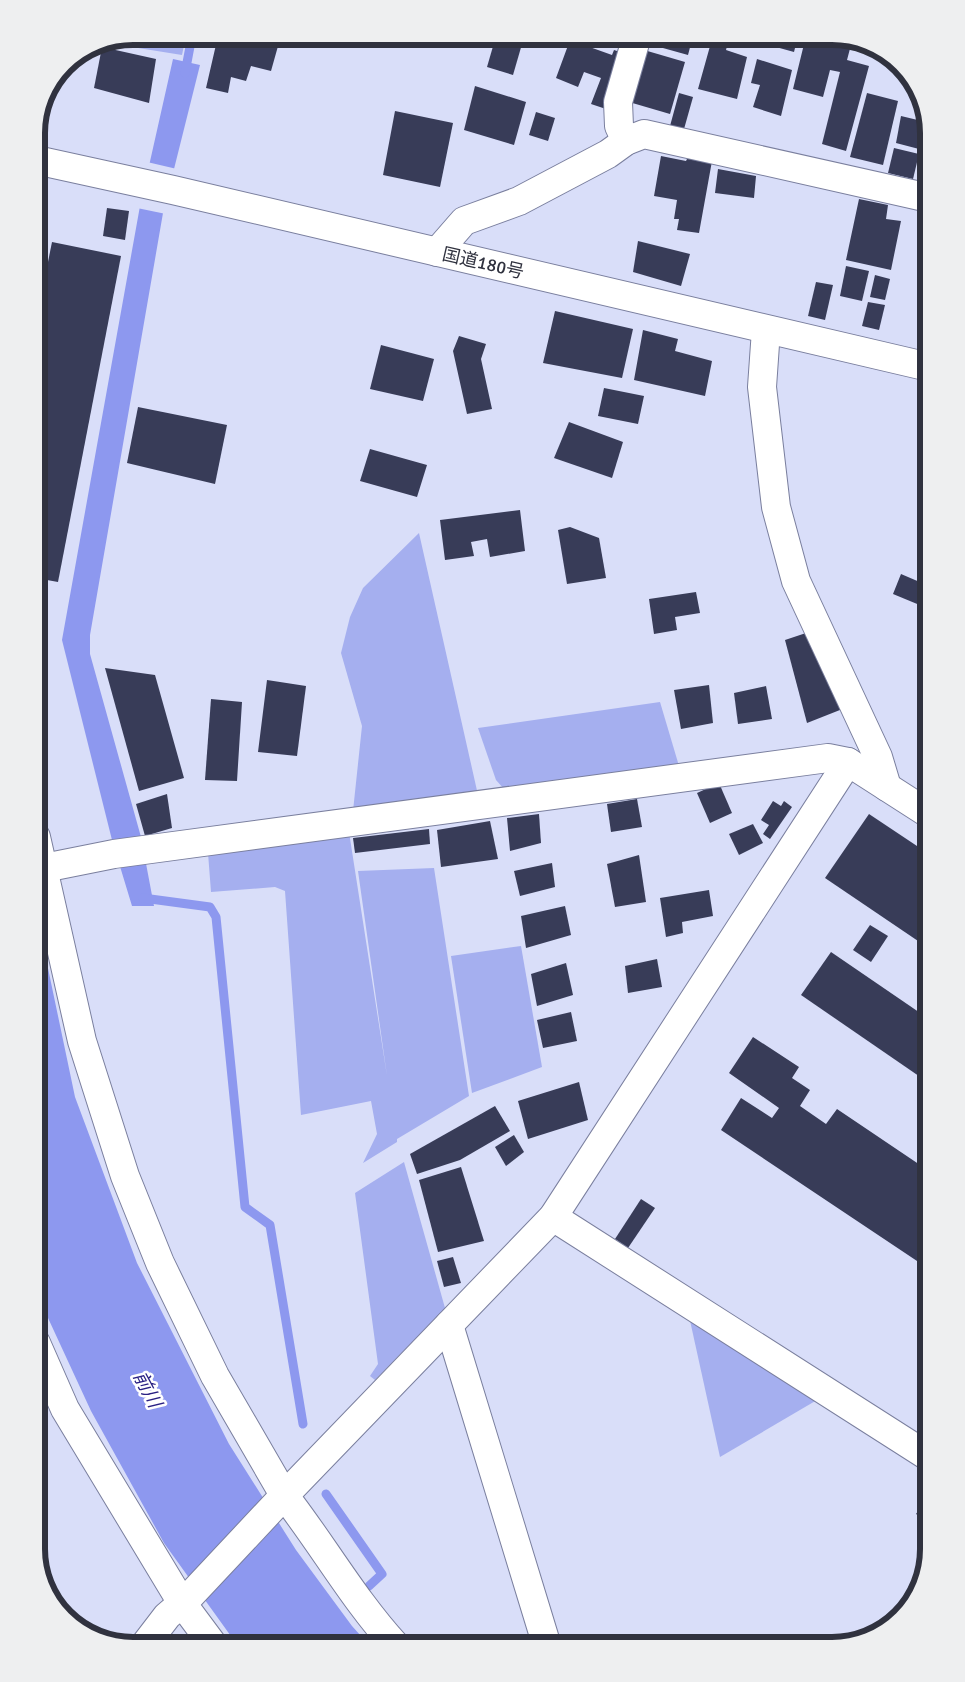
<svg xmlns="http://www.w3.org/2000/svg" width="965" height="1682" viewBox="0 0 965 1682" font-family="Signika,'Noto Sans JP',sans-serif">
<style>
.green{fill:#a5afef}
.water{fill:#8d98ef}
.pier{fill:#d9def9}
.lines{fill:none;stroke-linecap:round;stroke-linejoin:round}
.stream{stroke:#8d98ef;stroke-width:9}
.building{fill:#383c58}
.minor-casing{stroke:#7a7f9e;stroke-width:30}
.highway-casing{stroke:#7a7f9e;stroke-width:30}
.minor{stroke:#fff;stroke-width:28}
.highway{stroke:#fff;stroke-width:28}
.labels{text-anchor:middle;stroke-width:5;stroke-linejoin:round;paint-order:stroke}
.street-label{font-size:18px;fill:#30323f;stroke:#fff}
.water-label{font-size:19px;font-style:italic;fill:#292083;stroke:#fff}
.rim{fill:none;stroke:#30323f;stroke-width:6}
</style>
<rect width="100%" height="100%" fill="#d9def9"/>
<g class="green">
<path d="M134,36H186L182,55L132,47Z"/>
<path d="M419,533L478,795L353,811L362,726L341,653L350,617L363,588Z"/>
<path d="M660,702L679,766L504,789L496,780L478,728Z"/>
<path d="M349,832L387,1076L358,871L434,868L469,1096L397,1139V1142L363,1163L377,1134L371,1101L301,1115L285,891L275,887L211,892L208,853Z"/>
<path d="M521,946L542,1067L472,1093L451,956Z"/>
<path d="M404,1162L445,1308L375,1380L370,1376L378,1364L355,1193Z"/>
<path d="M689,1316L817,1400L720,1457Z"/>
</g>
<g class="water">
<path d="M173,59L200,65L163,213L90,635V654L141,837L154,906H132L112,840L62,640L140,206Z"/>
<path d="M36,911L75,1097L137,1263L229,1444L296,1550L352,1626L370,1646H238L164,1543L91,1411L36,1292Z"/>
</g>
<path class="pier" d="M147,162L177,169L166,214L137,208Z"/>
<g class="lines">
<g class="stream">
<path d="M185,73L192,36"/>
<path d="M143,898L210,907L216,917L245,1207L270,1225L303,1424"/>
<path d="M326,1494L382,1574L369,1586"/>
</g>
</g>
<g class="building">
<path d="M218,36H270L280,39L271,71L251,66L246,81L231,77L228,93L206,88Z"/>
<path d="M496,36L522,44L513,75L487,67Z"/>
<path d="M647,36H693L688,55L645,43Z"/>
<path d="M767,36H798L794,52L765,44Z"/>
<path d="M806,36H839L852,41L847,60L869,66L846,151L822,144L840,72L830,70L823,97L793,89Z"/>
<path d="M712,39L728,42L726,50L747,57L737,99L698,89Z"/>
<path d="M570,40L612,55L614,50L626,54L606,109L591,104L601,78L584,72L578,87L556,78Z"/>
<path d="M102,47L156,59L149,103L94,88Z"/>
<path d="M644,50L685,62L670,114L629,102Z"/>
<path d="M757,59L792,70L781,116L753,107L760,85L751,83Z"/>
<path d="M909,78L919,90V92L906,88Z"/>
<path d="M475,86L526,102L514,145L464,130Z"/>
<path d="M679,93L693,97L684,129L670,126Z"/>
<path d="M867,93L898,101L883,165L850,157Z"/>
<path d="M395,111L453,123L440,187L383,175Z"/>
<path d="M536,112L555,118L548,141L529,135Z"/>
<path d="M901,116L926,122L919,149L896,143Z"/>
<path d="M894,148L919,154L913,179L888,173Z"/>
<path d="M661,156L686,161L688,157L712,161L699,233L677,230L679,219H674L677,200L654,196Z"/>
<path d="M718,169L756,176L754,198L715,193Z"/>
<path d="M859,199L888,205L886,219L901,221L891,270L846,260Z"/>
<path d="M107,208L129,211L125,240L103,236Z"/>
<path d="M638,241L690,254L681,286L633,272Z"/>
<path d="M52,242L121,256L58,582L36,578V322Z"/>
<path d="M36,243L42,244L37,269H36Z"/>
<path d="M846,266L869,271L862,301L840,296Z"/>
<path d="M875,275L890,279L885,300L870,297Z"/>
<path d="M816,282L833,285L825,320L808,316Z"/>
<path d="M868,302L885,305L879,330L862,326Z"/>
<path d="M555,311L633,329L622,378L543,363Z"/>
<path d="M643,330L678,339L675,351L712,361L705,396L634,380Z"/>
<path d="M459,336L486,344L481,359L492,409L467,414L453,351Z"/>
<path d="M381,345L434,359L423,401L370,389Z"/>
<path d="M604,388L644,396L638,424L598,416Z"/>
<path d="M138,407L227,425L215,484L127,463Z"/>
<path d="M569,422L623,442L612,478L554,458Z"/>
<path d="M370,449L427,465L417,497L360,481Z"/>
<path d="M520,510L525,551L490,557L487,539L471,542L474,556L445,560L440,520Z"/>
<path d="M570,527L599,538L606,578L567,584L558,530Z"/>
<path d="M901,574L929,586L922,606L893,594Z"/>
<path d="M696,592L700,613L675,617L677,630L654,634L649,599Z"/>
<path d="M812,631L845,708L807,723L785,640Z"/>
<path d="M105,668L155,675L184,778L139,791Z"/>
<path d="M267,680L306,686L297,756L258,752Z"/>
<path d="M709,685L713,723L681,729L674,690Z"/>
<path d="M766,686L772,719L738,724L734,693Z"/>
<path d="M211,699L242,702L237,781L205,780Z"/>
<path d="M719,783L732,813L710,823L697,793Z"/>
<path d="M167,794L172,828L145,836L136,804Z"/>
<path d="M637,799L642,827L611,832L607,804Z"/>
<path d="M773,801L781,806L784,801L792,807L770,839L763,834L769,825L761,820Z"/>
<path d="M539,814L541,843L510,851L507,818Z"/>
<path d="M869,814L929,854V932L921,943L825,878Z"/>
<path d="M490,821L498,859L441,867L437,830Z"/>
<path d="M753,824L763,843L739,855L729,834Z"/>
<path d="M429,829L430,844L355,853L353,838Z"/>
<path d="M639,855L646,902L615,907L607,864Z"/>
<path d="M552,863L555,887L520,896L514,871Z"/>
<path d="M709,890L713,916L682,922L683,933L666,937L660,898Z"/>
<path d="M565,906L571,935L526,948L521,916Z"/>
<path d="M870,925L888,936L871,962L853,950Z"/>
<path d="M831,952L929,1019V1083L801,995Z"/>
<path d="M657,959L662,987L628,993L625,966Z"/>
<path d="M566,963L573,995L537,1006L531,974Z"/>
<path d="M571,1012L577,1041L543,1048L537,1020Z"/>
<path d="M753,1037L799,1067L792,1078L810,1090L800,1106L826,1124L837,1109L929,1171V1269L721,1130L741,1098L772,1118L779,1108L729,1073Z"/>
<path d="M579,1082L588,1120L528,1139L518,1101Z"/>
<path d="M495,1106L510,1131L460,1160L417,1174L410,1154Z"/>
<path d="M514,1135L524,1152L506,1166L495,1147Z"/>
<path d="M461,1167L484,1241L438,1252L419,1180Z"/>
<path d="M641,1199L655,1208L628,1248L615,1239Z"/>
<path d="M453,1257L461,1283L444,1287L437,1261Z"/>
<path d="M929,1495V1522L916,1514Z"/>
</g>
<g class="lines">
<defs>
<g id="minor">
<path d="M626,141L619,126L618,102L637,36"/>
<path d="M437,252L464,221L519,201L608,154L626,141L644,134L929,198"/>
<path d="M766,330L762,387L776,507L796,581L878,757L887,787"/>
<path d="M36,837L82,1041L125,1176L160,1263L215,1376L284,1495C323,1545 353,1599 396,1646"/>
<path d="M36,871L44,868L114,854L828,758L848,762L929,814"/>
<path d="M553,1217L929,1457"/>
<path d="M449,1325L547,1646"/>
<path d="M36,1343L65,1409L182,1603L214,1646"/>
<path d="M144,1646L167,1616L189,1597L279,1501L553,1217L848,762"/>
</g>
<path id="highway" d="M36,160L173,190L929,367"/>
</defs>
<use href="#minor" class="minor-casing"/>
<use href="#highway" class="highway-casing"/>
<use href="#minor" class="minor"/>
<use href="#highway" class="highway"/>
</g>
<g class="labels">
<g class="street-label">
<text transform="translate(483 263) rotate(13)" y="6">国道180号</text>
</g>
<g class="water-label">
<text transform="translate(148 1389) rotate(62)" y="7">前川</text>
</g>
</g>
<path d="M0 0H965V1682H0ZM133 45H832A88 88 0 0 1 920 133V1549A88 88 0 0 1 832 1637H133A88 88 0 0 1 45 1549V133A88 88 0 0 1 133 45Z" fill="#eeeff0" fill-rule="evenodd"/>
<path class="rim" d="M133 45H832A88 88 0 0 1 920 133V1549A88 88 0 0 1 832 1637H133A88 88 0 0 1 45 1549V133A88 88 0 0 1 133 45Z"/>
</svg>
